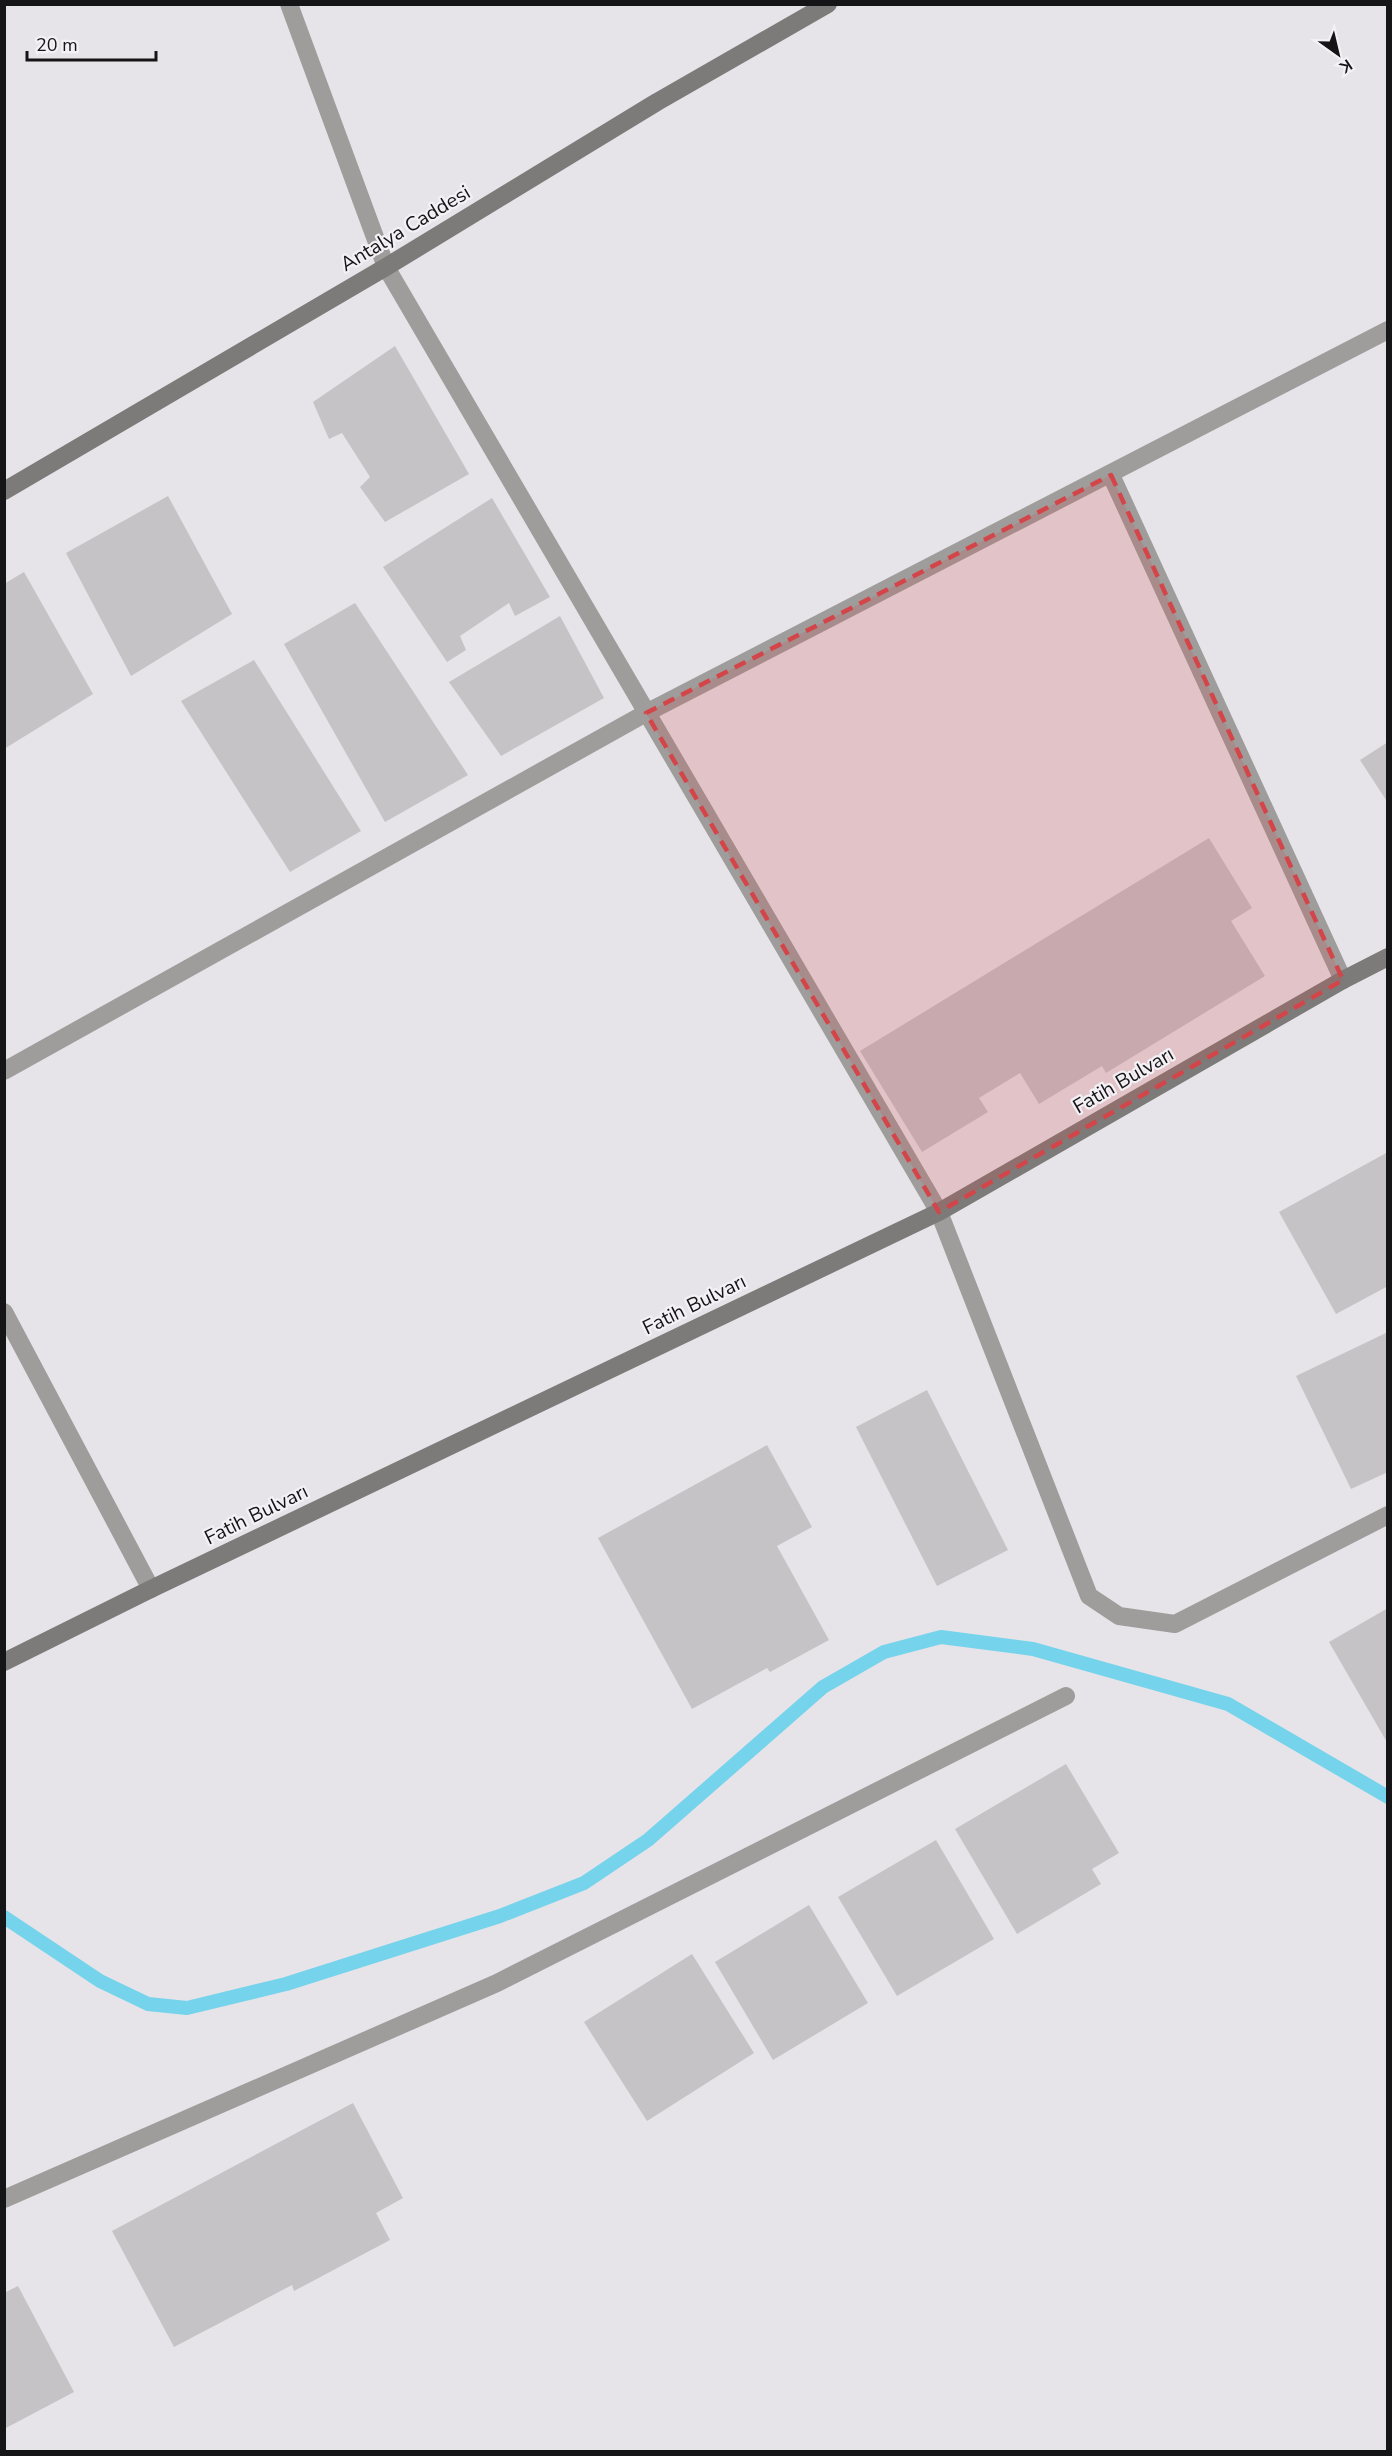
<svg xmlns="http://www.w3.org/2000/svg" width="1392" height="2456" viewBox="0 0 1392 2456" font-family="'Nunito Sans',sans-serif">
<style>
.lines{fill:none;stroke-linecap:round;stroke-linejoin:round}
.stream{stroke:#75d3eb;stroke-width:14}
.building{fill:#c6c3c7}
.street{stroke:#9e9d9c;stroke-width:18}
.secondary{stroke:#7d7b79;stroke-width:18}
.marked{fill:#d44549;fill-opacity:0.2;stroke:#d44549;stroke-width:4.5;stroke-dasharray:12 8;stroke-linejoin:round}
.labels{text-anchor:middle;stroke-width:4.5;stroke-linejoin:round;paint-order:stroke}
.street-label{font-size:20px;fill:#151416;stroke:#f3f1f5}
</style>
<rect width="100%" height="100%" fill="#e6e4e8"/>
<g class="lines">
<path class="stream" d="M4,1917L100,1981L148,2004L187,2008L286,1984L500,1916L584,1883L648,1840L823,1687L884,1652L941,1637L1033,1649L1228,1704L1388,1797"/>
</g>
<g class="building">
<path d="M395,346L469,474L385,522L360,487L370,477L342,433L329,439L313,402Z"/>
<path d="M168,496L232,614L131,676L66,553Z"/>
<path d="M492,498L550,597L515,616L509,603L460,636L466,650L447,662L383,567Z"/>
<path d="M24,572L93,694L4,749V584Z"/>
<path d="M355,603L468,775L385,822L284,644Z"/>
<path d="M560,616L604,698L501,756L449,682Z"/>
<path d="M254,660L361,831L290,872L181,701Z"/>
<path d="M1388,742V803L1360,760Z"/>
<path d="M1209,838L1252,908L1231,921L1265,976L1106,1073L1102,1066L1039,1104L1020,1073L979,1098L988,1112L922,1152L860,1051Z"/>
<path d="M1388,1152V1286L1336,1314L1279,1212Z"/>
<path d="M1388,1332V1472L1351,1489L1296,1376Z"/>
<path d="M927,1390L1008,1550L937,1586L856,1427Z"/>
<path d="M767,1445L812,1527L777,1546L829,1640L770,1672L767,1668L692,1709L598,1538Z"/>
<path d="M1388,1608V1744L1329,1642Z"/>
<path d="M1066,1764L1119,1853L1092,1869L1101,1884L1017,1934L955,1829Z"/>
<path d="M936,1840L994,1939L897,1996L838,1897Z"/>
<path d="M809,1905L868,2003L773,2060L715,1962Z"/>
<path d="M692,1954L754,2053L647,2121L584,2022Z"/>
<path d="M353,2103L403,2198L376,2213L390,2240L294,2291L292,2285L174,2347L112,2231Z"/>
<path d="M18,2286L74,2392L4,2429V2293Z"/>
</g>
<g class="lines">
<g class="street">
<path d="M289,4L386,267L939,1212L1089,1596L1119,1616L1175,1624L1388,1515"/>
<path d="M1111,475L1343,980"/>
<path d="M4,1071L646,713L1388,330"/>
<path d="M4,1312L151,1589"/>
<path d="M4,2199L497,1983L1066,1696"/>
</g>
<g class="secondary">
<path d="M4,491L386,267L657,102L828,4"/>
<path d="M4,1662L151,1589L939,1212L1343,980L1388,957"/>
</g>
</g>
<path class="marked" d="M1111,475L1343,980L939,1212L646,713Z"/>
<g class="labels">
<g class="street-label">
<text transform="translate(405 228) rotate(-31)" y="7">Antalya Caddesi</text>
<text transform="translate(1123 1080) rotate(-30)" y="7">Fatih Bulvarı</text>
<text transform="translate(694 1304) rotate(-26)" y="7">Fatih Bulvarı</text>
<text transform="translate(256 1514) rotate(-26)" y="7">Fatih Bulvarı</text>
</g>
</g>
<rect width="1392" height="2456" fill="none" stroke="#151416" stroke-width="12"/>
<g transform="translate(1338 54) rotate(146)" stroke="#f3f1f5" stroke-width="4.5" paint-order="stroke">
<path d="M0-4.5L10 22L0 15L-10 22Z" fill="#151416"/>
<text y="-9" font-size="16" font-weight="bold" text-anchor="middle" fill="#151416">K</text>
</g>
<path d="M27 51v9h129v-9" fill="none" stroke="#151416" stroke-width="3"/>
<text x="36" y="51" font-size="18" fill="#151416" stroke="#f3f1f5" stroke-width="4.5" paint-order="stroke">20 m</text>
</svg>
